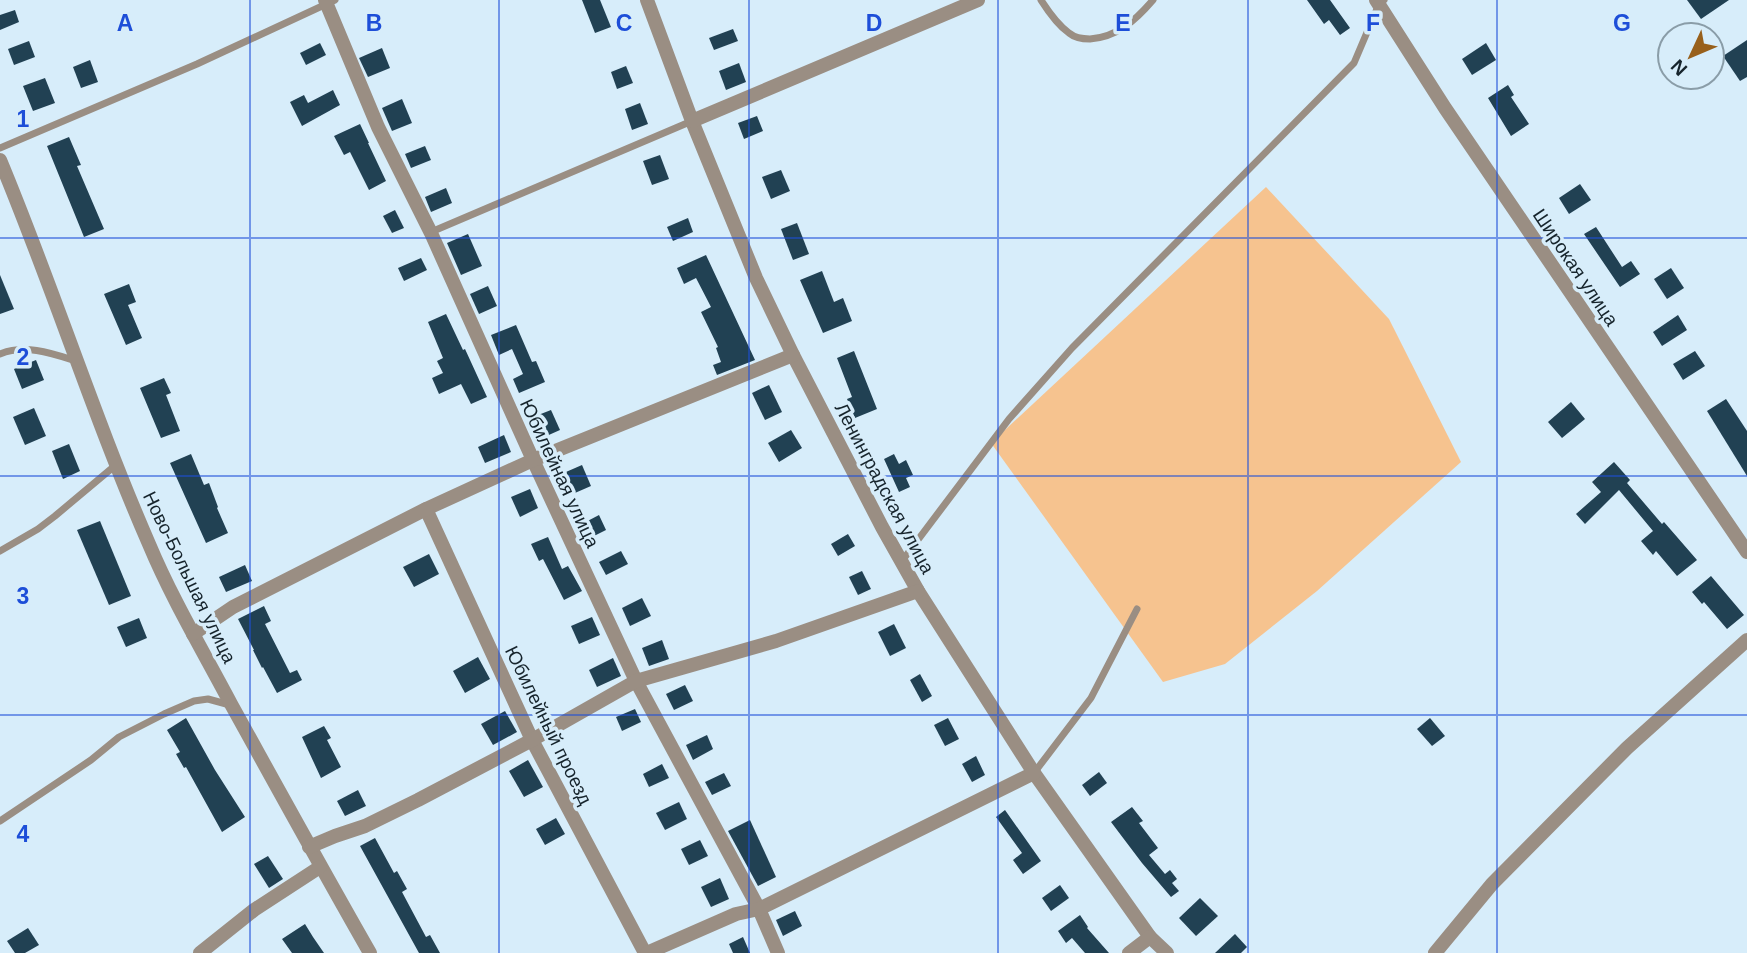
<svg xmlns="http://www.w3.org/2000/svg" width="1747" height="953" viewBox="0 0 1747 953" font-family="Arial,sans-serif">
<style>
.green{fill:#f6c38f}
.building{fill:#214153}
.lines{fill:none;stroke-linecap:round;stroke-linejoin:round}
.lane{stroke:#9a8e83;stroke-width:7}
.street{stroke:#9a8e83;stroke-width:14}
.grid{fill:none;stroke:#1d4ed8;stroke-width:2;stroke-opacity:0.55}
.labels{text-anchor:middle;stroke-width:7;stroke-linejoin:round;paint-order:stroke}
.street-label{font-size:19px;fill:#16242c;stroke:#d7edfa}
.grid-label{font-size:23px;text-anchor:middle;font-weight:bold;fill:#1d4ed8;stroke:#d7edfa;stroke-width:7;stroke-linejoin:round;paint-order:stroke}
</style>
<rect width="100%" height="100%" fill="#d7edfa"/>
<path class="green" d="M1266,187L1389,319L1461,462L1317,591L1225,664L1163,682L991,443Z"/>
<g class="building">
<path d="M582,0H600L611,27L595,33Z"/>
<path d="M1307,0H1330L1350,28L1340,35L1329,20L1324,24Z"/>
<path d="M1687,0H1729L1701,19Z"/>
<path d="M15,10L19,22L0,30V15Z"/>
<path d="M733,29L738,41L714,50L709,38Z"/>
<path d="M1747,40V77L1740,81L1723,56Z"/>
<path d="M29,41L35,57L14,65L8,49Z"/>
<path d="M320,43L326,55L306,65L300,53Z"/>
<path d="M1486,43L1496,60L1472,75L1462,59Z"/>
<path d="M382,48L390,68L368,77L359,58Z"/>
<path d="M90,60L98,82L81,88L73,67Z"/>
<path d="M739,63L746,82L726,90L719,71Z"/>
<path d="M626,66L633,83L617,89L611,72Z"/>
<path d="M45,78L55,103L33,111L23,86Z"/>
<path d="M1508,85L1514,95L1511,97L1529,124L1511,136L1488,98Z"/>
<path d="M333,90L340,105L302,126L290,102L304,95L308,103Z"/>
<path d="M402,99L412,123L392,131L382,108Z"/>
<path d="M640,103L648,124L632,130L625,109Z"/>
<path d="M757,116L763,131L744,139L738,123Z"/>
<path d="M360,124L369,143H368L386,181L369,190L350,152L344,155L334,136Z"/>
<path d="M69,137L81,165L77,166L104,229L84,237L47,146Z"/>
<path d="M425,146L431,160L411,168L405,154Z"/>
<path d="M660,155L669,179L652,185L643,161Z"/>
<path d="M781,170L790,191L771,199L762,177Z"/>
<path d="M1580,184L1591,200L1569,214L1559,198Z"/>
<path d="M446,188L452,203L431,212L425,197Z"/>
<path d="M395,210L404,228L392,233L383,216Z"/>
<path d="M688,218L693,232L673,241L667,227Z"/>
<path d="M797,223L809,254L793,260L781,229Z"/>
<path d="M1596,227L1622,267L1631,261L1640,274L1620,287L1584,234Z"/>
<path d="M468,234L482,266L461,275L447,243Z"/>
<path d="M706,255L755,360L717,375L713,365L721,362L716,348L718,347L701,312L711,307L696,278L684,284L677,268Z"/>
<path d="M421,258L427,270L404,281L398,268Z"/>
<path d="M1671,268L1684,288L1667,299L1654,279Z"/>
<path d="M822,271L834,302L843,298L852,321L823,333L800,280Z"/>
<path d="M0,275L14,309L0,314Z"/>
<path d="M129,284L136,302L128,305L142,338L126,345L104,294Z"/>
<path d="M488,286L497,306L479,314L470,294Z"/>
<path d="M446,314L463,350L465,349L487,397L471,404L461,384L439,394L432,378L443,373L437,361L443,358L428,322Z"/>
<path d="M1678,315L1687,330L1662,346L1653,332Z"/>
<path d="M516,325L532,362L536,361L545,382L519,393L513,379L523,374L512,349L499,355L491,335Z"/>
<path d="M854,351L877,409L855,418L847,399L852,397L837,358Z"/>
<path d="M1695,351L1705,366L1683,380L1673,364Z"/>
<path d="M36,360L44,380L22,389L14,369Z"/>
<path d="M164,378L171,393L166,395L180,431L161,438L140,388Z"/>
<path d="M769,385L782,412L765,420L752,393Z"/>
<path d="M1726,399L1747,431V476L1707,411Z"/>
<path d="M1571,402L1585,419L1562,438L1548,422Z"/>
<path d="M34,408L46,436L25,445L13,417Z"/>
<path d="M551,410L560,430L542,438L533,417Z"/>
<path d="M791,430L802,448L779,462L768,443Z"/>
<path d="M504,435L511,452L485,463L478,447Z"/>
<path d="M69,444L80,471L63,479L52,451Z"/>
<path d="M191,454L204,485L209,483L218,507L217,508L228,533L206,543L170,463Z"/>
<path d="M894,454L899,464L906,460L913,475L906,478L910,487L899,492L884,459Z"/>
<path d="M1614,462L1630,480L1627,483L1662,524L1664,522L1697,560L1677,576L1656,551L1653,555L1641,541L1653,531L1619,490L1585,524L1576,514L1601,492L1592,482Z"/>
<path d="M582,465L591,486L568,496L559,475Z"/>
<path d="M530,489L538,508L520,517L511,497Z"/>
<path d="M599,515L606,530L588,539L580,525Z"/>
<path d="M100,521L131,596L109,605L77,530Z"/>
<path d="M848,534L855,546L838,556L831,544Z"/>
<path d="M548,537L562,569L568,566L582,591L564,600L543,559L539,561L531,544Z"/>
<path d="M621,551L628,564L606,575L599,562Z"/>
<path d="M429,554L439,574L414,587L403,567Z"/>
<path d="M245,565L252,581L226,592L219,577Z"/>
<path d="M862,571L871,589L858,595L849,577Z"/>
<path d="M1711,576L1744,615L1727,629L1704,602L1702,604L1692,592Z"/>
<path d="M642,598L651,616L630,626L622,608Z"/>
<path d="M264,606L271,621L265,624L290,673L297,670L302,680L277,693L263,667L262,668L253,650H254L238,619Z"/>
<path d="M592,617L600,635L579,644L571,626Z"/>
<path d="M139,618L147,638L126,647L117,627Z"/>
<path d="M894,624L906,648L890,656L878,632Z"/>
<path d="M662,640L669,659L649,666L642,648Z"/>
<path d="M478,657L490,679L465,693L453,671Z"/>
<path d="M613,658L621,676L597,687L589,670Z"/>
<path d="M920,674L932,696L922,702L910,680Z"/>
<path d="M685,685L693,701L674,710L666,694Z"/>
<path d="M635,709L641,722L622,731L616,717Z"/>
<path d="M505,711L517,732L493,745L481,724Z"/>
<path d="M186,718L215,770L245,817L222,832L186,767L184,768L176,754L180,752L167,730Z"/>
<path d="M948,718L959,739L945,746L934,725Z"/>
<path d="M1430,718L1445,736L1432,746L1417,729Z"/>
<path d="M324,726L331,738L327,740L341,767L321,778L302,737Z"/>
<path d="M707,735L713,749L693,760L686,745Z"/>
<path d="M976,756L985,775L972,782L962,764Z"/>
<path d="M528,760L543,787L524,797L509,771Z"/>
<path d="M662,764L669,778L649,787L643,774Z"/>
<path d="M1099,772L1107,783L1090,796L1082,785Z"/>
<path d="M724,773L731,786L712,795L705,782Z"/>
<path d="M358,790L366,806L345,816L337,801Z"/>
<path d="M679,802L687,819L665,830L656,813Z"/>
<path d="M1132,807L1143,821L1139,823L1158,848L1149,855L1165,874L1170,870L1177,879L1172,883L1179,891L1171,897L1142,863L1111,822Z"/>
<path d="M1005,810L1041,861L1023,874L1013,860L1022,853L996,817Z"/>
<path d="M556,818L565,834L545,845L536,829Z"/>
<path d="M750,820L776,877L758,886L728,831Z"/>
<path d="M375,838L394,873L397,871L407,889L402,892L426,937L430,935L440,953H419L360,846Z"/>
<path d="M700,840L708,856L689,865L681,849Z"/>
<path d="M268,856L283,879L269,888L254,864Z"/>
<path d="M720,878L729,899L711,907L701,887Z"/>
<path d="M1060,885L1069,898L1051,911L1042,898Z"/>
<path d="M1200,898L1218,916L1196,936L1179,918Z"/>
<path d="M795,911L802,926L783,936L776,920Z"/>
<path d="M1080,915L1088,927L1087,928L1109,953H1085L1072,938L1066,943L1058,931Z"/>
<path d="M305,924L313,937L324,953H292L282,939Z"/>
<path d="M28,928L39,945L25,953H15L7,941Z"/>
<path d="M1235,934L1247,947L1241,953H1215Z"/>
<path d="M743,937L750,953H733L729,944Z"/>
</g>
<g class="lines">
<g class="lane">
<path d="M1041,0C1048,11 1058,25 1069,33C1075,38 1083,39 1090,39C1117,37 1135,21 1153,0"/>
<path d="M0,148L197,64L335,0"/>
<path d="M431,232L692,121"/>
<path d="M0,354C25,344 51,353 76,361"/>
<path d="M0,551L38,529L55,516L117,464"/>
<path d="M902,561L1009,419L1072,348L1354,63L1379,4L1384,0"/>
<path d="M1034,773L1091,698L1137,609"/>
<path d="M0,821L91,760L119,737L164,714L194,701L208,699L230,705"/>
</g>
<g class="street">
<path d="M325,0L378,127L431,233L533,460L636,681L759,909L778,953"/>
<path d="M647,0L692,121L756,278L793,355L882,527L918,591L1034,773L1150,937L1167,953"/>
<path d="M1376,0L1445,108L1747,552"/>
<path d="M692,121L978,0"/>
<path d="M0,160C53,287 94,418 149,544C172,599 203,651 231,704C277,787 323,871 370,953"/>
<path d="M426,509L532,740L645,953"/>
<path d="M193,634L233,607L426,509L533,460L793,355"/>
<path d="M309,847L335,836L365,826L418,800L532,740L636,681L776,641L918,591"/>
<path d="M200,953L254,910L320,867"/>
<path d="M647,953L736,914L759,909L1034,773"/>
<path d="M1129,953L1150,937"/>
<path d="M1435,953L1492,884L1627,748L1747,640"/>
</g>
</g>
<path class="grid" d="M250,0V953M499,0V953M749,0V953M998,0V953M1248,0V953M1497,0V953M0,238H1747M0,476H1747M0,715H1747"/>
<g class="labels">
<g class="street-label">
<text transform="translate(1576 267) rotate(56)" y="7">Широкая улица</text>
<text transform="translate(560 473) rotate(65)" y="7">Юбилейная улица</text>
<text transform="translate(885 488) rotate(62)" y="7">Ленинградская улица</text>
<text transform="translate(190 577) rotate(64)" y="7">Ново-Большая улица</text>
<text transform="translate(549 725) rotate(64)" y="7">Юбилейный проезд</text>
</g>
</g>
<g class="grid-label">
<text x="125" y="31">A</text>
<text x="374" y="31">B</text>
<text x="624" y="31">C</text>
<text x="874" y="31">D</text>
<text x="1123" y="31">E</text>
<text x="1373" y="31">F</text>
<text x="1622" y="31">G</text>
<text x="23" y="127">1</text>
<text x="23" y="365">2</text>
<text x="23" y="604">3</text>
<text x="23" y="842">4</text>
</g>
<g transform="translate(1691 56) rotate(226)"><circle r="33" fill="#d7edfa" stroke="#8a9da8" stroke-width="2"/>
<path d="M0-5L12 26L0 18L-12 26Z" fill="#98601b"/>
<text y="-10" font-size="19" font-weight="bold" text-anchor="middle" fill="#16242c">N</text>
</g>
</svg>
